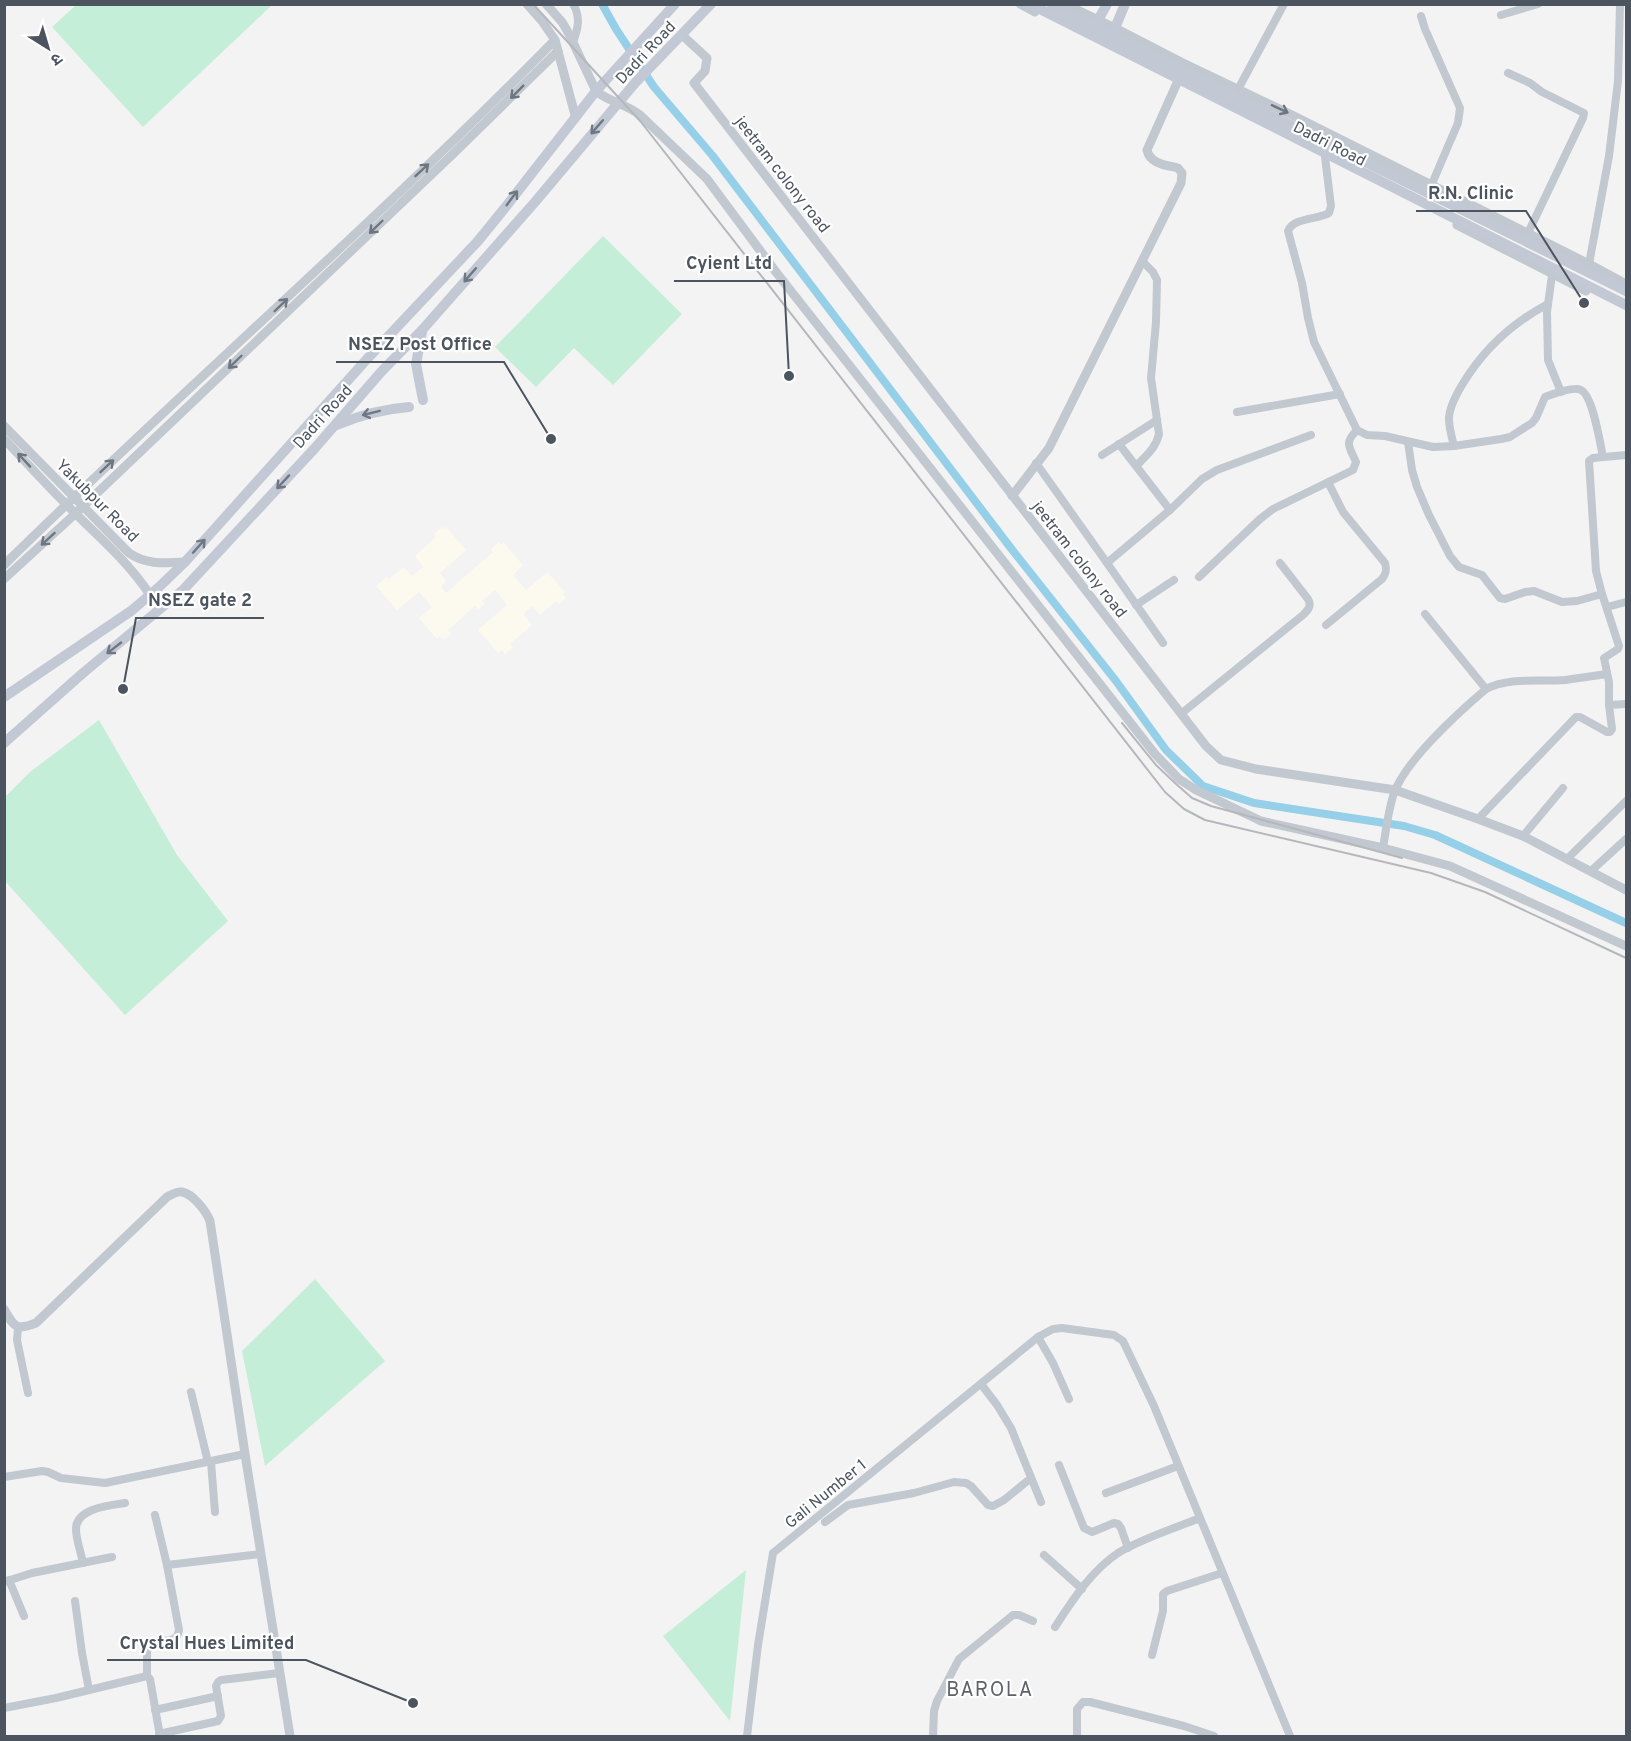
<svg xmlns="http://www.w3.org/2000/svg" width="1631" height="1741" viewBox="0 0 1631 1741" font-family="Overpass,'Noto Sans Devanagari',sans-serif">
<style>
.commercial{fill:#fcf9ef}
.green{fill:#c5eed8}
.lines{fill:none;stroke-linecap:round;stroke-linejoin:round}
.canal{stroke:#96cfe8;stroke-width:8}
.minor{stroke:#c1c8d0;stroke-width:8}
.tertiary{stroke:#c1c8d0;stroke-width:9}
.secondary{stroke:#c2c9d4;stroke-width:10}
.rail{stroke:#b5b7bc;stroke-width:2}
.oneway{stroke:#6e7781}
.oneway2{stroke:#6f7782}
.labels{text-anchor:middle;stroke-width:4.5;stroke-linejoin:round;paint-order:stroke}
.street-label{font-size:16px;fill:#4b545f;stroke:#fff}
.quarter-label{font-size:20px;letter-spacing:1.5px;fill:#5f6267;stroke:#fff}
.leader{fill:none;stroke:#4b545f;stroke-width:2}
.callout-dot{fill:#4b545f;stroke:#fff;stroke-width:2}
.callout-label{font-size:18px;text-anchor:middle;font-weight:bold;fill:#4b545f;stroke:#fff;stroke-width:4.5;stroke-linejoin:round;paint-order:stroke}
</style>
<rect width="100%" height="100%" fill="#f4f3f3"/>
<path class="commercial" d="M442,527L443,529L446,527L466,550L440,573L446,581L441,587L446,593L493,552L491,549L499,542L501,545L504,543L523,565L513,575L526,590L547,572L565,592L563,594L566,598L559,604L556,601L540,615L532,606L523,614L532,625L510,644L513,647L505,654L502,650L498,653L478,630L507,605L495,590L482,601L485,604L478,610L475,606L447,631L451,632L450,635L444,640L440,636L437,639L419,618L432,607L419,592L397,610L376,586L386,577L389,579L404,567L412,576L423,567L415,556L436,537L434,534Z"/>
<g class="green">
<path d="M76,5V4L272,5L143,127L52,27Z"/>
<path d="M603,236L682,314L613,385L574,348L536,387L495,347Z"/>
<path d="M99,720L177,855L228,921L125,1015L5,881V797L30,772Z"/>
<path d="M315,1279L385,1361L265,1466L242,1351Z"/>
<path d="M746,1570L730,1721L663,1636Z"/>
</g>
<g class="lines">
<path class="canal" d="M602,4L616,29L654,87L712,155L1010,547L1116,681L1166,750L1203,786L1254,803L1404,826L1435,835L1626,923"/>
<g class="minor">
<path d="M1501,15L1538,4"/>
<path d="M1421,16L1425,29L1460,108L1458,123L1431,186"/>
<path d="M573,42C578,29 581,17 573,4"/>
<path d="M1508,73L1530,83L1542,92L1584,113L1583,118L1528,233"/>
<path d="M1236,93L1284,4"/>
<path d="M1325,157L1331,206L1329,213C1317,220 1294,217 1288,231L1302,283L1308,318L1314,342L1357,430L1367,435L1385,436L1433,447L1454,446L1501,439L1510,437L1532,423L1536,418L1545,397C1553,394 1574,386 1581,390C1593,396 1600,443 1603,457"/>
<path d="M1589,264L1609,156L1618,81L1620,4"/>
<path d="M1552,275L1547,312L1548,360L1561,392"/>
<path d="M1237,412L1340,394"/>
<path d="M1408,442L1412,470L1417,487L1429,515L1450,556L1459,567L1482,575L1500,598L1505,599L1525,592L1534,591L1562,602L1577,601L1602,594L1596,571L1589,461L1593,458L1626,455"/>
<path d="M1119,444L1170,510"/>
<path d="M1454,446C1452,438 1449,428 1449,419C1449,408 1456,395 1462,385C1483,350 1512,323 1548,304"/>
<path d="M1102,455L1157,420"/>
<path d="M1036,463L1107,563L1170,510L1202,479L1217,470L1311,435"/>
<path d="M1136,466C1146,456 1156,448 1159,434L1151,378L1156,322L1157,280L1153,272L1142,261"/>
<path d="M1107,563L1163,643"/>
<path d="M1199,577L1260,519L1273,509L1353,470L1356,462C1349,446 1344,443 1357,430"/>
<path d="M1136,605L1174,580"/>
<path d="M1607,607L1626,602"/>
<path d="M1425,614L1486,689C1510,677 1539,682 1565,680C1579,678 1593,676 1607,674"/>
<path d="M1326,625L1382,579C1386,574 1387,570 1385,563L1343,512L1328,482"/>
<path d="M1609,705L1626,704"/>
<path d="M1182,713L1303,615C1308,610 1312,606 1308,599L1280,563"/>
<path d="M1478,819L1576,717H1580L1607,732H1610L1612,729L1609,705V682L1604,658L1618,649L1619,646L1602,594"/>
<path d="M1523,836L1563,788"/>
<path d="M1383,848C1386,830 1388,811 1394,793C1406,760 1459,712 1486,689"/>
<path d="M1567,859L1626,801"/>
<path d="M1591,871L1626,839"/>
<path d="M18,1328L17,1340L28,1393"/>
<path d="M1038,1337L1053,1363L1069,1399"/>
<path d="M981,1384L997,1405L1011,1428L1041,1502"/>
<path d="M191,1392L208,1462"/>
<path d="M211,1462L215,1512"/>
<path d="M1059,1465L1084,1528L1092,1532L1114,1523L1118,1524L1121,1528L1128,1548"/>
<path d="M4,1477L42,1471L48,1472L61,1478L105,1483L245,1454"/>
<path d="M1106,1493L1178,1466"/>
<path d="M825,1522L848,1505L914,1493L954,1482L966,1483L971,1486L988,1505L993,1506L1004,1500L1031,1478"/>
<path d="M1044,1555L1082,1589"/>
<path d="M83,1563C81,1552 76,1540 76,1529C76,1508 111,1505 125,1503"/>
<path d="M167,1565L261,1554"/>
<path d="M9,1580L24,1616"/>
<path d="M4,1582L32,1573L112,1557"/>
<path d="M75,1601L82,1653L89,1690"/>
<path d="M1055,1627C1072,1601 1091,1571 1118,1553C1143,1538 1173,1529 1200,1518"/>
<path d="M1152,1655L1163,1611V1594L1167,1591L1222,1573"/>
<path d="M147,1676V1649C159,1635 177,1647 179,1630L167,1565L155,1515"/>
<path d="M4,1708L56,1698L147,1676L150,1679L160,1736"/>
<path d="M155,1710L218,1696"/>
<path d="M159,1734L218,1721L221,1716L216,1686L218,1682L221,1680L280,1673"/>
<path d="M747,1736L758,1645L773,1553L1038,1337L1053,1329L1062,1328L1114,1335L1123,1341L1154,1406L1290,1736"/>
<path d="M933,1736L934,1711L937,1701L959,1659L1013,1615H1019L1033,1621"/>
<path d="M1077,1736V1709L1083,1702H1090L1184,1726L1214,1736"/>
</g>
<g class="tertiary">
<path d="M527,4L542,21L555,40L575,115"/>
<path d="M546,4L562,22L569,34L596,91C609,102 626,104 640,115L707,179L776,272L1155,754L1179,779L1196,790L1261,821L1383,848L1450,866L1626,946"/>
<path d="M1020,4L1035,12"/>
<path d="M1065,4L1115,28L1183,63L1292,115L1589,264L1626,284"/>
<path d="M682,35L707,58L705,71L694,83L1206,746L1221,760L1256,769L1395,790L1478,819L1523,836L1626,890"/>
<path d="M1457,225L1586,291"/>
<path d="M4,426L129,553C146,565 165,563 185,562"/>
<path d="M4,439C28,464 50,489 75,513C101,539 130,564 150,595"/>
<path d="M1012,496L1049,448L1181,183L1182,173L1178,168C1166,165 1150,164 1147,150L1177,83"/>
<path d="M4,565C185,387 377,221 555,40"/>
<path d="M4,579L75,514L454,153L558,51"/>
<path d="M4,1309C14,1327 16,1331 36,1323L167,1197C171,1195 177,1191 182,1192C193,1194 206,1211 210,1221L245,1454L290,1736"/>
</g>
<g class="secondary">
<path d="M1030,4L1626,305"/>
<path d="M1051,4L1258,109L1626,291"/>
<path d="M1092,31L1107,4"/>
<path d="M1110,40L1125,4"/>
<path d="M422,332L416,364L423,400"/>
<path d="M337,425C360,415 384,409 409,407"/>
<path d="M4,697L131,611L158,588L185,562L367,359L478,241L504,209L596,91L675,4"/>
<path d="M4,743L83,673L184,589L315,448L381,372L423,329L535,202L635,83L711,4"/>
</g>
<g class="rail">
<path d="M533,4L641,122L1165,792L1184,809L1205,820L1431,873L1485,892L1626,958"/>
<path d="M1122,723L1156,765L1175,783L1192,798L1211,806L1402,858"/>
</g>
</g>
<defs><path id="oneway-shaft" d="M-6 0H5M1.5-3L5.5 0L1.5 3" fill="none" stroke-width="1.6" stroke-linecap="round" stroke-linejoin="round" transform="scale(1.5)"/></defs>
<g class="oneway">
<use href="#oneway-shaft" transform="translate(517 92) rotate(135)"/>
<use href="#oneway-shaft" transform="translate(1280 109) rotate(25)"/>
<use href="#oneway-shaft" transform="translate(422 170) rotate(-43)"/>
<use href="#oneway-shaft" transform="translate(376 227) rotate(136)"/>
<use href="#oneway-shaft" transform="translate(281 305) rotate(-44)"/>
<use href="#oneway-shaft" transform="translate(235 362) rotate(136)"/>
<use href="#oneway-shaft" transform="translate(24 460) rotate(-133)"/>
<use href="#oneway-shaft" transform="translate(107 466) rotate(-43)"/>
<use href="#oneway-shaft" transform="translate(48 539) rotate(138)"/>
</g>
<g class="oneway2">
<use href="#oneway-shaft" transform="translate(597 127) rotate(131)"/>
<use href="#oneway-shaft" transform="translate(512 198) rotate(-53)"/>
<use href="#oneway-shaft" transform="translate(470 275) rotate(131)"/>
<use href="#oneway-shaft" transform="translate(371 413) rotate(166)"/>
<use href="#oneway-shaft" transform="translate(283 482) rotate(133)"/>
<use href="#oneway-shaft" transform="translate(199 546) rotate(-48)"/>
<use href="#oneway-shaft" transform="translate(114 648) rotate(142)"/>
</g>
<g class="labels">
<g class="street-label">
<text transform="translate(645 52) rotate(-47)" y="6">Dadri Road</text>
<text transform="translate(1330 143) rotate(27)" y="6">Dadri Road</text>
<text transform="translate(783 174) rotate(52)" y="6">jeetram colony road</text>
<text transform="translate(322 416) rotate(-48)" y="6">Dadri Road</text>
<text transform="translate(98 500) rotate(45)" y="6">Yakubpur Road</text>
<text transform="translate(1080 559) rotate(52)" y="6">jeetram colony road</text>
<text transform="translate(825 1493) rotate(-39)" y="6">Gali Number 1</text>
</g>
<g class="quarter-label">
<text x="990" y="1696">BAROLA</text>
</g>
</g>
<path class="leader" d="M1584 303L1526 211H1416M789 376L784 281H674M551 439L504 362H336M123 689L136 618H264M413 1703L306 1660H107"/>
<g class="callout-dot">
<circle cx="1584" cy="303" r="6"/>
<circle cx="789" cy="376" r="6"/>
<circle cx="551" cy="439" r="6"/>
<circle cx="123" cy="689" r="6"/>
<circle cx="413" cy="1703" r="6"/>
</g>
<g class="callout-label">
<text x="1471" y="199">R.N. Clinic</text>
<text x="729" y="269">Cyient Ltd</text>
<text x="420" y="350">NSEZ Post Office</text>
<text x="200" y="606">NSEZ gate 2</text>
<text x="207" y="1649">Crystal Hues Limited</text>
</g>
<rect width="1631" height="1741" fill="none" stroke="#4b545f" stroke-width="12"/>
<g transform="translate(48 48) rotate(143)" stroke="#ffffff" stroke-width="4.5" paint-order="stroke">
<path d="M0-4.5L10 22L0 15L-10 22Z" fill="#4b545f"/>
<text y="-9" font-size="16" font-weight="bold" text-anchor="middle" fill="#4b545f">उ</text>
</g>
</svg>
